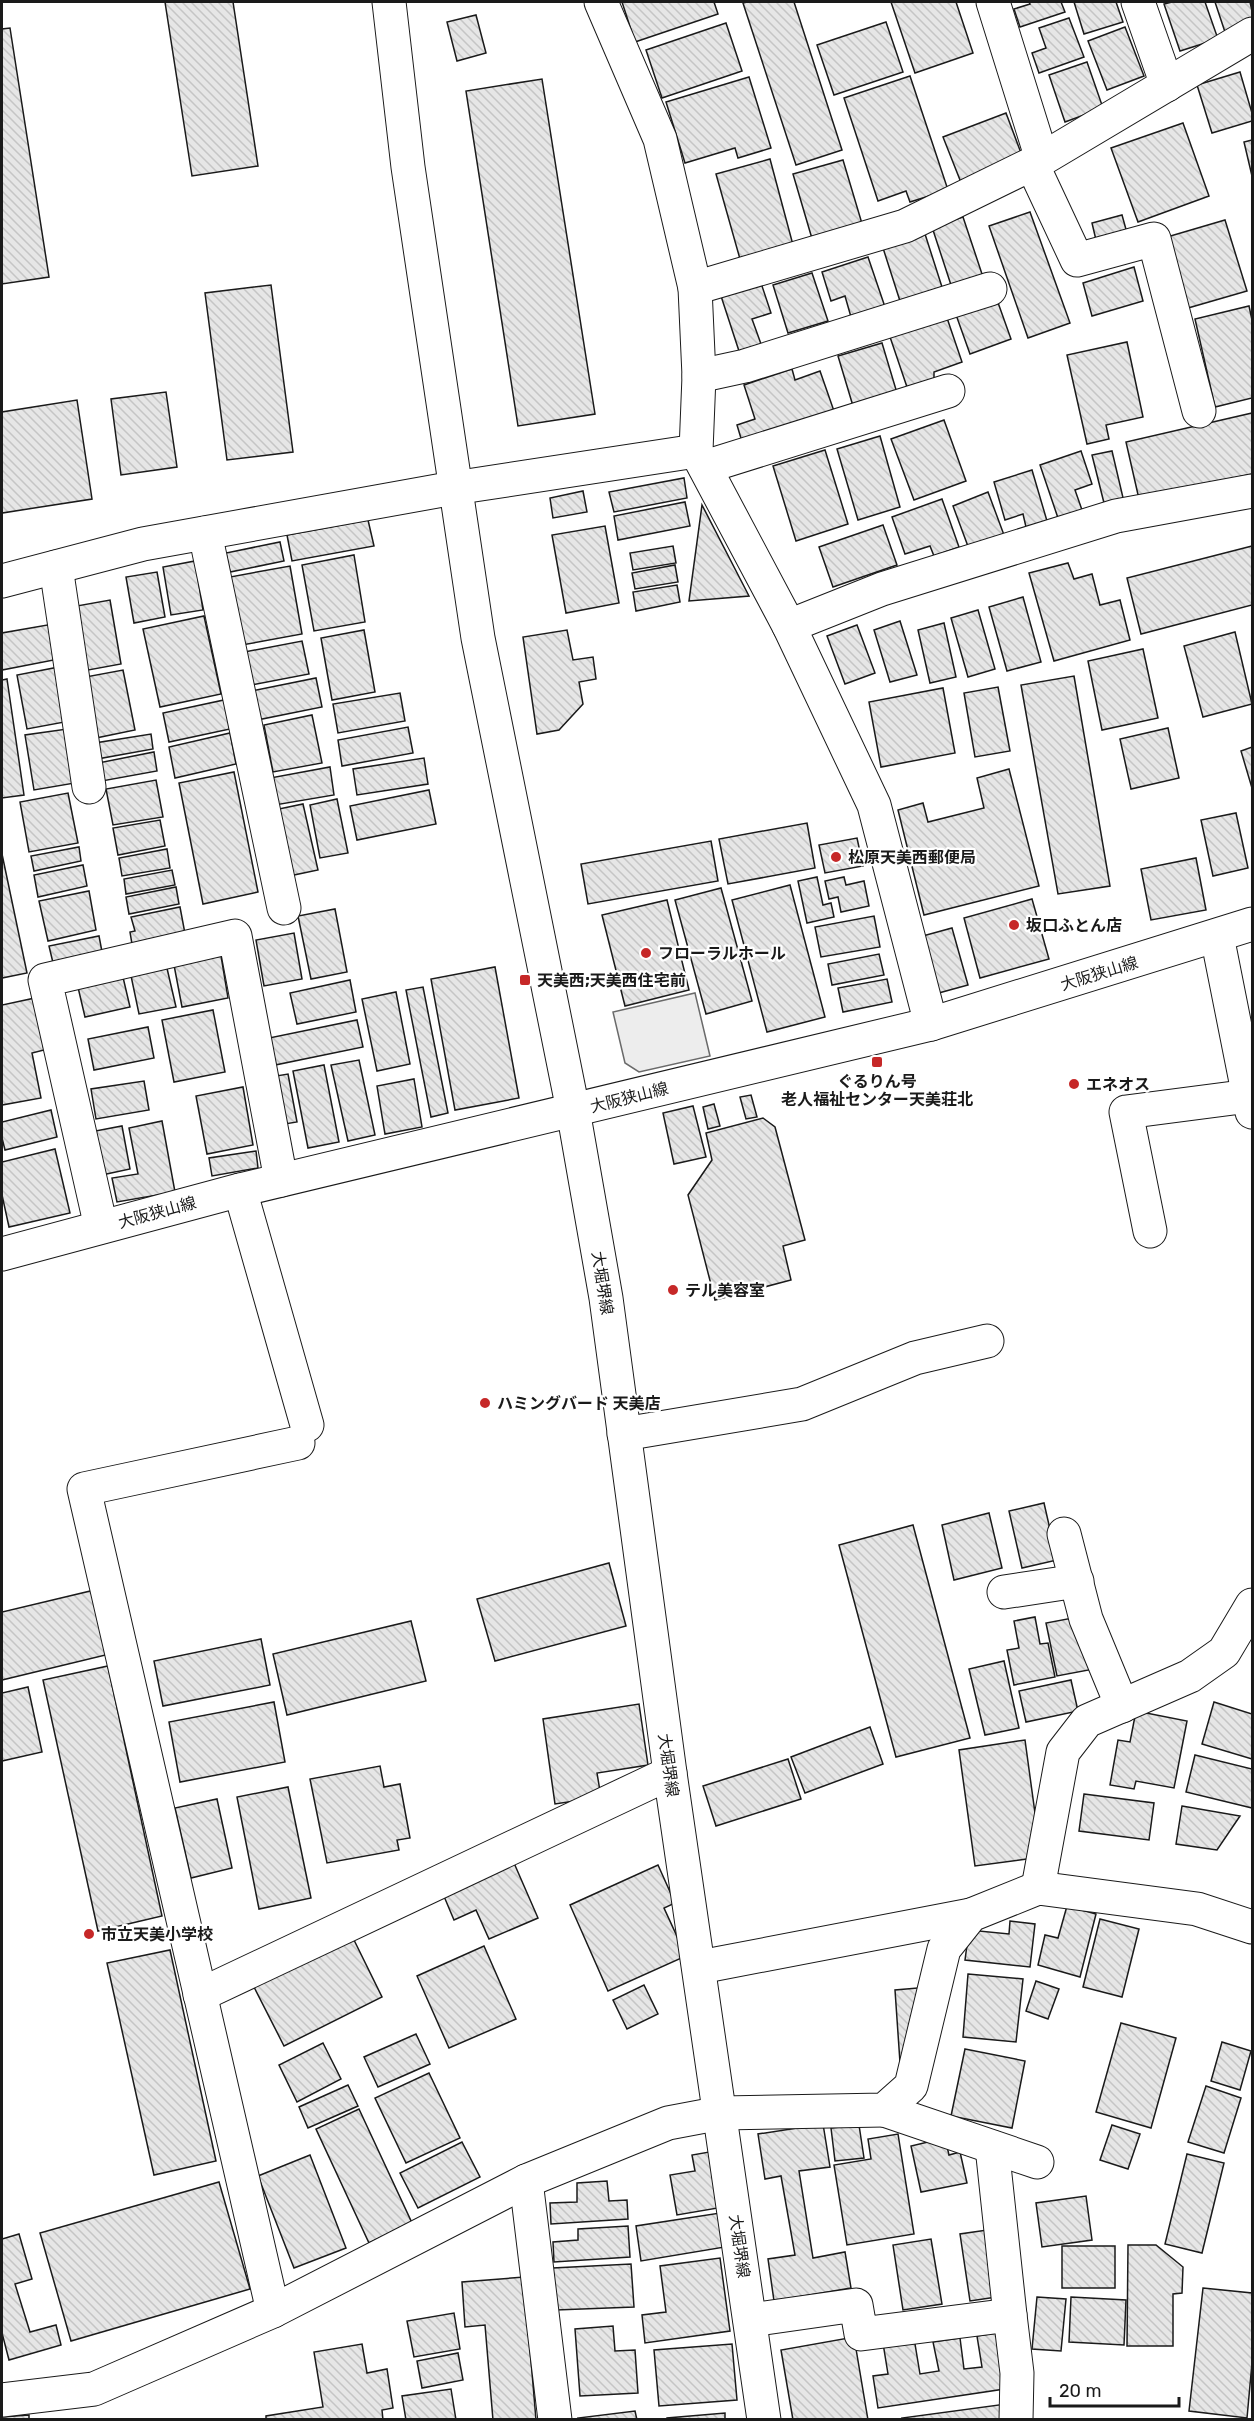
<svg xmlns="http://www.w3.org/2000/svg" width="1254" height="2421" viewBox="0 0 1254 2421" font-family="Rubik,'Noto Sans JP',sans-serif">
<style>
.built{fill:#ededed;stroke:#6a6a6a;stroke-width:1.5}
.building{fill:url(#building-back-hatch);stroke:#1a1a1a;stroke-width:1.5}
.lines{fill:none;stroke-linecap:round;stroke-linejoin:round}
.minor-casing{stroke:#1a1a1a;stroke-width:35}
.major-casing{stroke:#1a1a1a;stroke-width:35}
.minor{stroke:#fff;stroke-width:33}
.major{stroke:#fff;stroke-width:33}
.poi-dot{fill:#c62828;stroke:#fff;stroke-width:2}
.labels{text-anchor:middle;stroke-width:4.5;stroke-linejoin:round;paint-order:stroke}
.poi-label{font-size:16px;font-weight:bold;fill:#1a1a1a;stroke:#fff;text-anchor:start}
.street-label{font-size:16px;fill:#1a1a1a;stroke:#fff}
</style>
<defs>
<pattern id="building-back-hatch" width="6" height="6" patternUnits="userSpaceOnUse" patternTransform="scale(1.5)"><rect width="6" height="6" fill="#e6e6e6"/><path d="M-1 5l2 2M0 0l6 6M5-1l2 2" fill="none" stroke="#c5c5c5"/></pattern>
</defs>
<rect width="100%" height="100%" fill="#fff"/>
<path class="built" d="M695,993L710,1056L639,1072L625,1063L613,1012Z"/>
<g class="building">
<path d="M165,2H233L258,166L192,176Z"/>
<path d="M622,2H714L718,14L635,42Z"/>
<path d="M747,2H794L842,150L796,165L743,3Z"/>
<path d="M891,2H956L973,53L915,73Z"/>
<path d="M1029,2H1061L1065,12L1020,27L1014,9L1030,4Z"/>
<path d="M1074,2H1116L1123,22L1084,34Z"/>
<path d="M1172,2H1205L1218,39L1180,51L1164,4Z"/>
<path d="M1215,2H1250L1252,11V23L1225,32Z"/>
<path d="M476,15L486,53L457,61L447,22Z"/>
<path d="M1069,18L1084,57L1039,73L1032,53L1046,48L1039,28Z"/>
<path d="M886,22L903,72L834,95L817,45Z"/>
<path d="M726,23L742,71L662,98L646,50Z"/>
<path d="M1125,27L1144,76L1107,90L1088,41Z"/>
<path d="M10,28L49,277L2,284V29Z"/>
<path d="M1087,62L1103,108L1065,122L1049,75Z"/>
<path d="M1240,72L1252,113V121L1212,133L1197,85Z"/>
<path d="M910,76L948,190L910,202L906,191L878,201L844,98Z"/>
<path d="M749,77L771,148L738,158L735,148L685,163L666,102Z"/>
<path d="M542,79L595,414L518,426L466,91Z"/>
<path d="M1006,113L1024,161L962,185L943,137Z"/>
<path d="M1183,123L1209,196L1138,222L1111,148Z"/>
<path d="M1252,140V176L1244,142Z"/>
<path d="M770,159L793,245L740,259L716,174Z"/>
<path d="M843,160L863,227L813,242L793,174Z"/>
<path d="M1030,212L1070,323L1028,338L989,226Z"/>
<path d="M1122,215L1127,233L1096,240L1092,223Z"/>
<path d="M963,217L983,277L952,288L932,227Z"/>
<path d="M1225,220L1247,291L1188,308L1167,237Z"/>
<path d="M925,234L942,287L900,301L883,248Z"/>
<path d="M868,257L885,307L851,317L845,296L831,301L822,272Z"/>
<path d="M1134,267L1143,301L1092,316L1083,283Z"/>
<path d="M812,273L828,321L788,333L773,285Z"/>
<path d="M760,280L771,313L752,319L761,344L739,351L720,293Z"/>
<path d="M271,285L293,452L227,460L205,293Z"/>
<path d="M996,297L1011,339L970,354L955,312Z"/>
<path d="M1249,306L1252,320V398L1215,407L1195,319Z"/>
<path d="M946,315L962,362L934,372V381L908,390L889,334Z"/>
<path d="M1127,342L1143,417L1106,425L1109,439L1087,444L1067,355Z"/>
<path d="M882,343L897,393L853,406L838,356Z"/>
<path d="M792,369L795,380L820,371L835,414L743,445L737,425L755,419L744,385Z"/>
<path d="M166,392L177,467L121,475L111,399Z"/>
<path d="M77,400L92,499L2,513V412Z"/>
<path d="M1252,413V474L1139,499L1126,442Z"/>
<path d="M944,420L966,481L914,500L891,439Z"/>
<path d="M880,436L900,507L858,520L837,449Z"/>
<path d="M825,450L848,524L796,541L773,466Z"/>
<path d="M1081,451L1092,484L1075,490L1082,510L1058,518L1040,465Z"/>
<path d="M1112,451L1124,502L1105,507L1092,455Z"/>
<path d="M1032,470L1047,521L1026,527L1023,514L1005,520L994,482Z"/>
<path d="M684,478L687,498L614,512L609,492Z"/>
<path d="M583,491L587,512L553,518L550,498Z"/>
<path d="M988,492L1004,535L969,549L953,506Z"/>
<path d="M942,499L959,547L934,556L930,546L905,554L892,517Z"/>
<path d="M685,502L690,526L618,540L614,516Z"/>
<path d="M702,505L749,596L689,601Z"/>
<path d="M368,520L374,546L292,561L287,535Z"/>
<path d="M883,525L897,565L833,587L819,547Z"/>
<path d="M605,526L619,603L566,613L552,535Z"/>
<path d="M280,542L284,561L230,572L226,553Z"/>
<path d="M673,546L676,563L633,570L630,553Z"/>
<path d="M1252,546V605L1141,634L1127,578Z"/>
<path d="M354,555L365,622L314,631L302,565Z"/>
<path d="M195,561L203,610L171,615L163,567Z"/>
<path d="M1068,563L1074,579L1092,574L1100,605L1120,600L1130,640L1054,661L1029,573Z"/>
<path d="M675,565L678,582L635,589L632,573Z"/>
<path d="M290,566L302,634L242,645L230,577Z"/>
<path d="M157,572L165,617L134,623L126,577Z"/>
<path d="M677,585L680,602L636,611L633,592Z"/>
<path d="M1023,597L1041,662L1007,671L989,607Z"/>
<path d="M110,600L121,664L83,671L71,607Z"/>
<path d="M978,610L995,669L968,677L951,618Z"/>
<path d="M204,616L221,694L160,707L143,629Z"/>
<path d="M900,621L917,675L890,682L874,630Z"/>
<path d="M944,623L956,677L930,683L918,630Z"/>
<path d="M53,624L59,659L2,670V633Z"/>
<path d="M857,625L875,673L845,684L827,636Z"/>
<path d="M364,630L375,692L332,700L321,638Z"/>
<path d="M567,630L573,660L593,657L596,679L579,682L583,704L559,730L537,734L523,637Z"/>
<path d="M1235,632L1252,704L1203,717L1184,646Z"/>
<path d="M302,641L309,674L246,686L239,653Z"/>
<path d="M1143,649L1158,718L1102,730L1088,661Z"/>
<path d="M59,667L70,721L27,729L17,675Z"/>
<path d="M123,670L135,730L91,739L80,678Z"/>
<path d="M1074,676L1110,886L1058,894L1021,685Z"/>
<path d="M316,678L322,707L257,720L251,691Z"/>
<path d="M7,679L24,795L2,798V680Z"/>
<path d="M998,687L1010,751L975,757L964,693Z"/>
<path d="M943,688L955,753L881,767L869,702Z"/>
<path d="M400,693L405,721L338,733L333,704Z"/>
<path d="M224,700L230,729L169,742L163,713Z"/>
<path d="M312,715L322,763L273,772L264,725Z"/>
<path d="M408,727L413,753L342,766L338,740Z"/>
<path d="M1168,728L1179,778L1131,789L1120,739Z"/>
<path d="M67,729L75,783L34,790L25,735Z"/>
<path d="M230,733L236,764L175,778L169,747Z"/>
<path d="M151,734L153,749L97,759L95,743Z"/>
<path d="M1252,747V788L1241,751Z"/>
<path d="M154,752L157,771L102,781L98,763Z"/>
<path d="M424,758L428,784L357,795L353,769Z"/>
<path d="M330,767L334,795L275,805L270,778Z"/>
<path d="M1009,769L1039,886L924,915L898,810L923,803L928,822L984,808L977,778Z"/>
<path d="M234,772L258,892L203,904L179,783Z"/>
<path d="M156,780L163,817L113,825L106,789Z"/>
<path d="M429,790L436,824L357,840L350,806Z"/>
<path d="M68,793L78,843L29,852L20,802Z"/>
<path d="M337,799L348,853L320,858L310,805Z"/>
<path d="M303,804L318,870L289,876L274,810Z"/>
<path d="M1236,813L1248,868L1213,876L1201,820Z"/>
<path d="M160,820L165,846L118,855L113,828Z"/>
<path d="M807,823L815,868L728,884L719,839Z"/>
<path d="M857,838L863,866L825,873L819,845Z"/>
<path d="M711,841L718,881L588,904L581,864Z"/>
<path d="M79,847L81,861L34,871L31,856Z"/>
<path d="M167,849L170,868L122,876L119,858Z"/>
<path d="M2,854L27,973L2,978Z"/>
<path d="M1196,858L1206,910L1151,920L1141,869Z"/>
<path d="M83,865L87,886L38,897L34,875Z"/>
<path d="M172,870L175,885L126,894L124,879Z"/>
<path d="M817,877L823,905L831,903L834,917L807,923L798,881Z"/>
<path d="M844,877L846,885L864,881L869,906L841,912L838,897L829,899L825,881Z"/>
<path d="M790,885L825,1017L767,1032L732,900Z"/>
<path d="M176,887L179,904L129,914L126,897Z"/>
<path d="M721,888L752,1001L706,1014L675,900Z"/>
<path d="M89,891L96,930L48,941L39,901Z"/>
<path d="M1032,899L1049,959L980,978L964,918Z"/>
<path d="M667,900L689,990L625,1006L602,915Z"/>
<path d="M180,907L186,939L133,950L130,932L135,931L131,917Z"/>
<path d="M335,909L347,972L311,979L298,916Z"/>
<path d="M874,916L880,947L821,957L815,927Z"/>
<path d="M952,928L968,985L935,994L919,937Z"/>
<path d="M294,933L302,979L264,986L256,940Z"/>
<path d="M99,936L103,957L54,967L49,946Z"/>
<path d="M879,954L884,975L832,985L828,964Z"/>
<path d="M221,956L228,998L182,1007L174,965Z"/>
<path d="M166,964L176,1007L139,1014L130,971Z"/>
<path d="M495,967L519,1098L455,1110L431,979Z"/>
<path d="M122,973L130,1007L85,1017L77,983Z"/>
<path d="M887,979L892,1002L843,1012L838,988Z"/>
<path d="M350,980L356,1012L297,1024L290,993Z"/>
<path d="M423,987L448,1113L431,1117L406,990Z"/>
<path d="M396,992L410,1064L377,1071L362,999Z"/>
<path d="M35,998L44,1050L32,1053L41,1098L2,1105V1005Z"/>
<path d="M213,1010L225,1072L174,1082L162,1020Z"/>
<path d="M357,1020L363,1047L275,1065L269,1038Z"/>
<path d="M148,1027L154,1058L94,1070L88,1039Z"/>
<path d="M359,1060L375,1135L348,1141L331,1065Z"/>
<path d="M324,1065L339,1142L308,1148L293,1071Z"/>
<path d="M288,1074L297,1122L279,1125L270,1077Z"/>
<path d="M414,1079L422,1127L385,1134L377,1086Z"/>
<path d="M144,1081L149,1110L96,1119L91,1089Z"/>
<path d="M243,1087L253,1145L207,1154L196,1096Z"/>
<path d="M751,1095L757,1117L746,1119L740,1097Z"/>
<path d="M714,1104L720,1126L708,1129L703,1107Z"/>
<path d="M693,1106L706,1157L674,1164L663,1113Z"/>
<path d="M51,1110L57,1137L5,1150L2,1138V1122Z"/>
<path d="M763,1118L775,1127L805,1240L783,1246L791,1280L715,1300L688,1195L712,1160L706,1133Z"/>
<path d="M162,1121L175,1192L117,1202L112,1178L138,1174L129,1128Z"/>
<path d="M122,1126L130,1169L97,1176L90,1132Z"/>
<path d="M55,1149L70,1213L9,1227L2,1195V1162Z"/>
<path d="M256,1151L258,1168L212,1176L209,1158Z"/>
<path d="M1044,1503L1057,1560L1022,1568L1009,1511Z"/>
<path d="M989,1513L1002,1568L954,1580L942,1525Z"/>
<path d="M913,1525L970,1738L896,1757L839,1545Z"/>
<path d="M609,1563L626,1626L495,1661L477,1599Z"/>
<path d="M103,1588L118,1652L2,1680V1612Z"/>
<path d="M1083,1616L1094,1669L1057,1676L1046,1623Z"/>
<path d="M1035,1617L1040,1644L1048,1643L1055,1677L1014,1685L1007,1650L1019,1648L1014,1621Z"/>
<path d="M411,1621L426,1681L287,1715L273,1654Z"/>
<path d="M261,1639L270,1685L163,1706L154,1661Z"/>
<path d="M1004,1661L1019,1728L985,1735L969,1669Z"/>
<path d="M108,1666L162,1916L98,1931L43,1680Z"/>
<path d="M1071,1680L1078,1711L1026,1722L1019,1691Z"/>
<path d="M28,1687L42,1752L2,1761V1693Z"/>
<path d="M274,1702L285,1762L180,1782L169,1722Z"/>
<path d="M1214,1702L1252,1714V1759L1202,1744Z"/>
<path d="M639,1704L648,1765L597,1773L601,1797L555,1804L543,1719Z"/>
<path d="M1136,1711L1187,1721L1174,1788L1136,1781L1134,1789L1110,1785L1118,1740L1130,1742Z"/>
<path d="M870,1727L883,1764L805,1793L791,1757Z"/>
<path d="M1025,1740L1041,1857L975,1866L959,1750Z"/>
<path d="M1195,1755L1252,1769V1808L1186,1792Z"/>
<path d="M788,1759L801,1799L716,1826L703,1786Z"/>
<path d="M380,1766L384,1787L400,1784L410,1838L397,1840L399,1850L327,1863L310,1779Z"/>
<path d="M288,1787L311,1898L259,1909L237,1797Z"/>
<path d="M1084,1794L1154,1803L1149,1840L1079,1831Z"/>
<path d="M217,1799L232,1868L191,1878L175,1808Z"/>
<path d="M1182,1806L1240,1816L1217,1850L1176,1844Z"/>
<path d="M514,1863L538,1918L489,1939L476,1910L454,1920L443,1894Z"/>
<path d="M658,1865L675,1903L664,1908L686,1956L608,1991L570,1905Z"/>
<path d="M1067,1906L1096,1914L1080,1977L1038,1965L1045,1935L1058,1938Z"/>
<path d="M1100,1919L1139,1929L1122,1997L1083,1987Z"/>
<path d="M1010,1921L1035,1924L1030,1967L965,1960L969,1930L1009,1934Z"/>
<path d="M353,1938L382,1997L284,2046L254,1987Z"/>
<path d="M484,1946L516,2019L449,2048L417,1976Z"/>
<path d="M170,1950L216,2161L154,2175L107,1963Z"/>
<path d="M968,1974L1023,1979L1016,2042L963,2037Z"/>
<path d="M1036,1981L1059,1989L1048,2019L1026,2011Z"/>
<path d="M644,1985L658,2014L627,2029L613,2000Z"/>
<path d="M929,1987L901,2077L895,1990Z"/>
<path d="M1121,2023L1176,2038L1151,2128L1096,2112Z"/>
<path d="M416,2034L430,2064L378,2087L364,2057Z"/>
<path d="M1222,2042L1251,2051L1240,2090L1211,2081Z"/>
<path d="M323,2043L341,2079L297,2102L279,2065Z"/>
<path d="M965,2049L1025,2061L1012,2128L951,2116Z"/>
<path d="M429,2073L460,2138L406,2163L375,2098Z"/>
<path d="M348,2085L358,2106L308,2128L299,2107Z"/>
<path d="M1206,2086L1241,2098L1224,2153L1188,2142Z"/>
<path d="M359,2109L412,2223L369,2243L316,2129Z"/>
<path d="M823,2124L830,2167L799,2171L813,2258L845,2252L851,2288L774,2301L768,2259L795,2255L781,2176L765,2179L758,2134Z"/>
<path d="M859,2125L864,2158L835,2161L831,2128Z"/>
<path d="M1112,2125L1140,2134L1128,2169L1100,2160Z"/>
<path d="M898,2134L914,2234L847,2245L834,2165L871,2159L868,2139Z"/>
<path d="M945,2138L949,2155L960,2152L967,2183L921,2192L911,2146Z"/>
<path d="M462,2142L480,2177L418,2208L400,2173Z"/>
<path d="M709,2152L718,2208L677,2215L670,2175L695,2171L692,2155Z"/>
<path d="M1187,2154L1224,2163L1202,2253L1165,2244Z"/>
<path d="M310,2155L346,2248L294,2268L258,2176Z"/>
<path d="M607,2181L609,2201L627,2200L628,2219L551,2224L550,2203L577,2202V2183Z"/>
<path d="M219,2182L250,2289L71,2341L40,2233Z"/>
<path d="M1086,2196L1092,2240L1042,2247L1036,2203Z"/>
<path d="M720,2213L725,2247L641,2261L636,2226Z"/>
<path d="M628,2226L630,2257L554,2262L553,2242L578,2240V2229Z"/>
<path d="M994,2229L1003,2296L970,2301L960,2234Z"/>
<path d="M19,2234L32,2279L15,2284L30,2332L56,2325L61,2345L9,2360L2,2333V2239Z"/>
<path d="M931,2239L942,2304L903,2310L893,2245Z"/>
<path d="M1128,2245H1156L1183,2267L1182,2293L1173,2294V2346H1127Z"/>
<rect x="1062" y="2246" width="53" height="42"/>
<path d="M720,2258L730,2331L645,2343L642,2315L666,2312L660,2266Z"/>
<path d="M631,2264L634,2307L556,2310L553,2268Z"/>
<path d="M524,2277L536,2420H493L485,2325L465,2327L462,2282Z"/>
<path d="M1203,2288L1252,2293V2363L1247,2418L1189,2411Z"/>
<path d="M1037,2297L1066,2299L1061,2351L1032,2349Z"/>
<path d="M1071,2297L1126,2300L1124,2345L1069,2342Z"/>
<path d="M454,2313L460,2349L414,2357L407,2321Z"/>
<path d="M613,2326L615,2351L635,2350L638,2393L580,2396L575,2329Z"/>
<path d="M1002,2332L1011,2388L878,2408L873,2376L888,2374L883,2343L914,2338L920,2374L939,2371L933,2342L960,2338L964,2369L982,2367L977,2336Z"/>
<path d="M854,2337L868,2420H793L781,2350Z"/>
<path d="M362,2344L367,2373L387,2369L393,2408L382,2410L383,2420H266V2416L323,2407L314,2352Z"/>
<path d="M732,2344L737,2400L659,2406L654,2350Z"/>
<path d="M458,2353L463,2380L422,2388L417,2361Z"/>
<path d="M451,2389L456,2420H406L402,2396Z"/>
<path d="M1006,2404V2420H903L902,2418Z"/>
<path d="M635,2411L637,2420H579L578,2418Z"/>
<path d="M725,2413V2420H667V2418Z"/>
<path d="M29,2415V2420H2V2417Z"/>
</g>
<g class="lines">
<defs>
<g id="minor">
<path d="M389,2L408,167L478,638L573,1110"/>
<path d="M601,2L660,139L695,288"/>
<path d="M993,2L1042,159"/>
<path d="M1138,2L1167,85"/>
<path d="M1032,164L1077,260L1154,239L1199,411"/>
<path d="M699,376L745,366L990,289"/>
<path d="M705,467L948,391"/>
<path d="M205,533L284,908"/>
<path d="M56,567L89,787"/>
<path d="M2,581L143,544L454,488L696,451"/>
<path d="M789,626L882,589L1116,516L1252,491"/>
<path d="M1217,936L1252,1112"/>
<path d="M931,1024L874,805L789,626L696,451L699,376L695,288L905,226L1042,159L1252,34"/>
<path d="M240,1190L307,1425"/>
<path d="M101,1227L45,980L235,936L281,1180"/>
<path d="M1150,1231L1126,1112L1249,1096"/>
<path d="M624,1434L802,1404L915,1358L987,1341"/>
<path d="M1064,1534L1086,1619L1122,1706"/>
<path d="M1004,1592L1077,1581"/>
<path d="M1038,1888L1063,1752L1087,1721L1190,1676L1224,1652L1252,1605"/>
<path d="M700,1967L971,1915"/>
<path d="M200,1995L670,1773"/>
<path d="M884,2110L1037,2162"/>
<path d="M992,2147L1010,2315"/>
<path d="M526,2181L555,2420"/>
<path d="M273,2311L84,1489L298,1443"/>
<path d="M750,2320L856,2305L861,2334L1010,2315L1017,2373L1016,2420"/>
<path d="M2,2400L94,2389L273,2311L526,2181L668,2123L721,2113L884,2110L911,2086L944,1949L971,1915L1038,1888L1197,1909L1252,1927"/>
</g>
<g id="major">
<path d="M573,1110L606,1298L670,1773L764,2420"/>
<path d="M2,1254L240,1190L931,1024L1252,924"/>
</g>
</defs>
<use href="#minor" class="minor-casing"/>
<use href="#major" class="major-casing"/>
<use href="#minor" class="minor"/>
<use href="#major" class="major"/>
</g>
<g class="poi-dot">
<circle cx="836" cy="857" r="6"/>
<circle cx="1014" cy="925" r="6"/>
<circle cx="646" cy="953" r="6"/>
<rect x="519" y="974" width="12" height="12" rx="3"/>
<rect x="871" y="1056" width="12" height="12" rx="3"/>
<circle cx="1074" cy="1084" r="6"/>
<circle cx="673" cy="1290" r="6"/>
<circle cx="485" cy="1403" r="6"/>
<circle cx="89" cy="1934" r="6"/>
</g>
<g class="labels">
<g class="poi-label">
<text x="848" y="863">松原天美西郵便局</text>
<text x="1026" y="931">坂口ふとん店</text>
<text x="658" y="959">フローラルホール</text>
<text x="537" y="986">天美西;天美西住宅前</text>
<text x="877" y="1087" text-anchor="middle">ぐるりん号<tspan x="877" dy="18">老人福祉センター天美荘北</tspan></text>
<text x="1086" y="1090">エネオス</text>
<text x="685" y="1296">テル美容室</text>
<text x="497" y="1409">ハミングバード 天美店</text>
<text x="101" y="1940">市立天美小学校</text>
</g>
<g class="street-label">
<text transform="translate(1099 973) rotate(-17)" y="6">大阪狭山線</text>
<text transform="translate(629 1097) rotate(-14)" y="6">大阪狭山線</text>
<text transform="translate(157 1212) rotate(-15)" y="6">大阪狭山線</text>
<text transform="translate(603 1283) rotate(81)" y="6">大堀堺線</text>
<text transform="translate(669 1765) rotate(82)" y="6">大堀堺線</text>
<text transform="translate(740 2246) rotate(82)" y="6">大堀堺線</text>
</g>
</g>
<rect width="1254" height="2421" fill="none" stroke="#1a1a1a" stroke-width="6"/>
<path d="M1050 2397v9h129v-9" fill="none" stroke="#1a1a1a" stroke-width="3"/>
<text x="1059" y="2397" font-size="18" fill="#1a1a1a" stroke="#ffffff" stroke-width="4.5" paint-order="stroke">20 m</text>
</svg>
